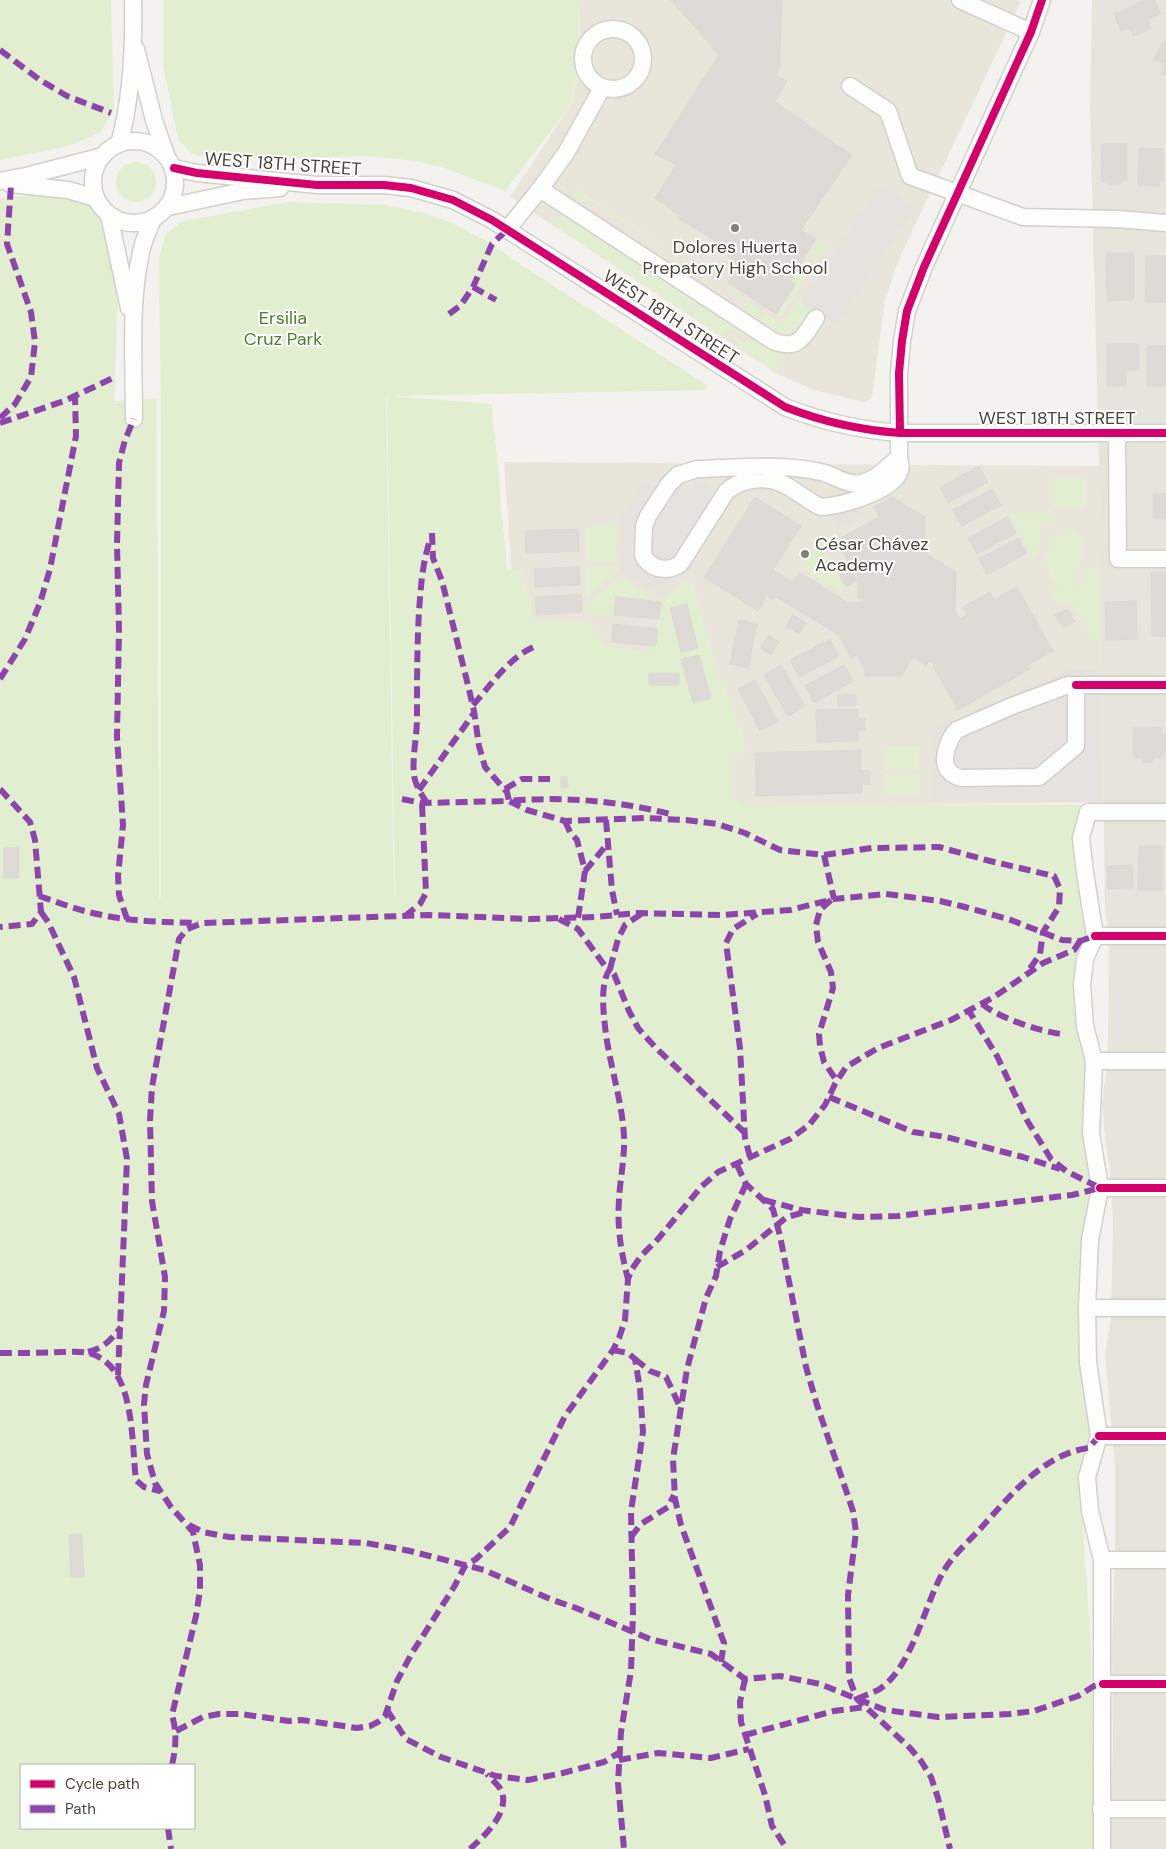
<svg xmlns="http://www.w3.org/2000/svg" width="1166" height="1849" viewBox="0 0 1166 1849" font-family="'DM Sans',sans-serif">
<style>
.residential{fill:#e7e4dc}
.education{fill:#eae5da}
.green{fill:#e1eecf;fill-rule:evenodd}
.parking{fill:#e6e3df}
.building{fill:#dedbd6;stroke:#dcd9d4}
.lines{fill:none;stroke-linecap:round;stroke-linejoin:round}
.minor-casing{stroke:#d2d0cb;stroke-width:19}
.minor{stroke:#fdfdfc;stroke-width:16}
.quiet{stroke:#8e44ad;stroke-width:6;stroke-dasharray:12 6;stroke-linecap:butt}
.cycleway-casing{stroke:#fff;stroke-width:11}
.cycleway{stroke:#d6006c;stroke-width:8}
.poi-dot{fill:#868178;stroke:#fff;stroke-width:2}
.labels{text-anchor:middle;stroke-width:4;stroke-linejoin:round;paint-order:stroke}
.street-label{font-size:18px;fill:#4b4439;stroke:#fff}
.poi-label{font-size:18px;fill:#4b4439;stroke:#fff}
.park-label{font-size:18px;fill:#4a7f2a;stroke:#fff}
</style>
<rect width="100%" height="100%" fill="#f4f2ee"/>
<path class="residential" d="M1092,0H1166V1849H1110L1109,1843L1113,1748L1112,1647L1115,1548V1468L1105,1353L1111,1319L1113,1222L1110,1170L1106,1145L1102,1103L1106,1074L1108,1037L1109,942L1105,910L1099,466L1090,108Z"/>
<g class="education">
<path d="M580,0H1017L1021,2L899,259L885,300L872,398L864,402L813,390L776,373L510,197L570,106L580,72Z"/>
<path d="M504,462L1099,466L1104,802L724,807L517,643Z"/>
</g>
<g class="green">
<path d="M0,0H111L114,110L100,133L65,147L0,160Z"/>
<path d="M163,0H580L579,73L570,106L505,191L445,168L410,160L362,156L222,160L192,154L178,139L163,64Z"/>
<circle cx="136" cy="182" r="20"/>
<path d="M577,189L657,241L658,244L591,201L574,198L573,193Z"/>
<path d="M41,195L72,197L87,203L102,220L110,247L118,299L114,401L157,399L159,898L161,897V431L159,257L165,235L181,222L287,202L383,205L424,213L450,222L492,244L520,264L707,385V390L389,396L492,404L507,569L521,570L534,621L588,622L606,644L649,652L665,597L687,581L693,584L717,671L744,736L745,752L732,753L733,797L743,804L1084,805L1077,836L1087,936L1081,948L1079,973L1091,1064L1095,1179L1093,1440L1082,1510L1091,1650L1094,1849H0V198ZM386,396H387L395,895H394ZM21,1765H194V1828H21Z"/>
<path d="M564,215L696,301L689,314L551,223L549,219L552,218L556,220L558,217Z"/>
<path d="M818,240L828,246L818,261L812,257L813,254L810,252Z"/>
<path d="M805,261L808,262L809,261L815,265L781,317L777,315L797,285L792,281Z"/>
<path d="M729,289L762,310L758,316L755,317C744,311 748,309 741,300C738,295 732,295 729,289Z"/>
<path d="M799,301L810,308V311C791,337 790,341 761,322L765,313L782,324L796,302Z"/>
<path d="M700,304L744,333V337L729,327L723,336L692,317Z"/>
<path d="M730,332L745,343L750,338L779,353L781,360L777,372L737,345L738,342L729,335Z"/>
<path d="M1085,478V507L1052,508L1051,479Z"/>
<path d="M1009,513H1052V521H1040L1039,555L1033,558Z"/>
<path d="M618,521L616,561L587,562L586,529Z"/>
<path d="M1067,529C1095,526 1079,573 1071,584L1080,586L1084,583C1085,575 1086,570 1094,567L1099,572L1100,640L1093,641L1089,638C1087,616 1081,617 1070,601L1058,603L1053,599L1054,590L1059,586L1052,579L1045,556L1054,538L1062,535Z"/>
<path d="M815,544L822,546L845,587L840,592L802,568Z"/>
<path d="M616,566V572L586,597L585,568Z"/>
<path d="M616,580H625L655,599L614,597L612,615H588V603Z"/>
<rect x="885" y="746" width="34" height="24"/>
<rect x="885" y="774" width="35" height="20"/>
</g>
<g class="parking">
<path d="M879,184L914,208L838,325L801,301Z"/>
<path d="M697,480L732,501L686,574L667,584L661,595L621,571L622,515L643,481L655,488L678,484L689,491Z"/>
<path d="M858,504L864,514L838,530L831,519Z"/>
<path d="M1072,669L1100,670L1102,802H933L935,729L1047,678Z"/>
</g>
<g class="building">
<path d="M671,0H782L780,67L776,75L787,81L775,102L852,155L801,230L816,239L790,281L795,284L776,314L728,283L737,269L734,267L727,253L729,249L678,218L680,215L655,198L676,165L655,154L719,55Z"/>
<path d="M1146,0H1154L1161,14L1147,20L1151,28L1134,36L1129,28L1121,31L1114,14Z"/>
<path d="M1163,41L1166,42V76L1161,73L1165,64L1154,59Z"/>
<path d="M1101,144H1127V181H1121V184L1109,185V182H1102Z"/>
<path d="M1139,148L1163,149V181H1160V186L1138,185Z"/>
<path d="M1106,253H1134V300L1107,301Z"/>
<path d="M1146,256H1166V302H1145Z"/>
<path d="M1107,344H1139V370H1126V386H1107Z"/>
<path d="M1147,346H1166V383H1164V386H1147Z"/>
<path d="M979,466L988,482L948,503L940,487Z"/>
<path d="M992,489L1001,505L962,526L953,510Z"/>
<path d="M1153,493L1166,494V519L1153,518Z"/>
<path d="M755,497L801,526L773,570L793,582L799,572L848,603L863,602V599H858V577L836,541L879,517L874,507L892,497L925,517V549L928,555L956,572L955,611L960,619L968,615L963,607L990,592L994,600L1017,587L1053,651L1028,665L1030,669L958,710L933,666L935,664L929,661L926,666L913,657L902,676H865V670L857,655L851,658L839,635L775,596L773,600L767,596L758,611L704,577Z"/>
<path d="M1007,517L1016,533L977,554L968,538Z"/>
<path d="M578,529L579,551L526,553L525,531Z"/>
<path d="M1018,538L1027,553L987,575L979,559Z"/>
<path d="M579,567L580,585L535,587L534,569Z"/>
<path d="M850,567L857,581L846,587L839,574Z"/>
<path d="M1151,572H1166V637L1152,636Z"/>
<path d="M581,594L582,612L536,615V597Z"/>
<path d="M616,597L661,602L659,619L614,615Z"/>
<path d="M1136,601L1137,639L1106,640L1105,602Z"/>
<path d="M687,604L698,648L681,652L670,608Z"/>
<path d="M1067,609L1075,622L1063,628L1055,615Z"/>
<path d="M793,615L806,623L799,634L786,626Z"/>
<path d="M739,620L757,624L748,668L730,664Z"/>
<path d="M613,624L658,629L656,646L612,642Z"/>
<path d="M768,635L779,642L771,655L760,648Z"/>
<path d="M830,639L839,656L799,677L790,660Z"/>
<path d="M699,655L711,698L693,703L681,659Z"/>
<path d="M781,665L805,706L788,716L764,675Z"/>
<path d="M844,665L853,681L814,703L805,686Z"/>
<rect x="649" y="673" width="30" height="12"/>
<path d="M755,680L778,722L760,731L738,689Z"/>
<path d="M856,694V705L838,706V695Z"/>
<path d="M858,709V719H865V730H858L859,741L817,742L816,710Z"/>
<path d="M1161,727V733H1166V755H1163L1162,758H1153V762L1143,763V757H1133V728Z"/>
<path d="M861,750V771L869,770L870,784H862V793L756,796L755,753Z"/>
<path d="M561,777H567L568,787L561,788Z"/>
<path d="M1139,846H1163L1162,890H1138Z"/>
<rect x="4" y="848" width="15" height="30"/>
<path d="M1132,865L1133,888L1108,889L1107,866Z"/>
<path d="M82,1534L84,1577H71L69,1535Z"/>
</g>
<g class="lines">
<defs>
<g id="minor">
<path d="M960,0L1031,32"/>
<circle cx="613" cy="59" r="30"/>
<path d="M136,49L154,120L166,155"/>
<path d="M850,86L888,111L910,176L1023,217L1117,219L1166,223"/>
<circle cx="134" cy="182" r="41"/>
<path d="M119,144C132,98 134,48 133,0"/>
<path d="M174,168L197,173L317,185H384L411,188L453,200L492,220L785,407C823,422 859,430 900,433H1166"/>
<path d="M0,181L26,176L103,156"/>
<path d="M10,184L68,190L96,198"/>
<path d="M540,189L773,341C799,351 803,337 816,318"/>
<path d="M168,207L243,191L280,188"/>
<path d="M109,215L129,308"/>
<path d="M507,230L540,189L566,153L602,88"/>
<path d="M134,419C134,364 129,302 142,248C144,239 149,229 153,219"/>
<path d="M1117,433L1118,559H1166"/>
<path d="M899,458C886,466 879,479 861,483C847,486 834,475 821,472C781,463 737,468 697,469L678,475L669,484L648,516L644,526L643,555C650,570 669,573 681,563L726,492C739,479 764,476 781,483C795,489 807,501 821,507C841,506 890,492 899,473C902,468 900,463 899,458V373L902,341L907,311L924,267L1031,32L1042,0"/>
<path d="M1076,685V746L1039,777L961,778C958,777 952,775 950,772C939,762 949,738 957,730L1012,706L1068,685H1166"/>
<path d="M1095,936H1166"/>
<path d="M1094,1061H1166"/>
<path d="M1100,1188H1166"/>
<path d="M1087,1308H1166"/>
<path d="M1099,1436H1166"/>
<path d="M1102,1560H1166"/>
<path d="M1103,1684H1166"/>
<path d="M1101,1809H1166"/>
<path d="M1102,1849V1560L1090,1511L1087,1477L1099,1436L1088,1362L1087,1308L1090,1240L1100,1188L1091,1133L1094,1061L1085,1026L1082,985L1085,959L1095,936L1085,873L1081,838L1088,812H1166"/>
</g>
</defs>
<use href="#minor" class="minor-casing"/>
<use href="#minor" class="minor"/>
<g class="quiet">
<path d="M0,50L40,80L67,96L111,113"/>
<path d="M473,287L496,300"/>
<path d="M449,314L461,305L473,287L492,244L507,230"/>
<path d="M0,418L15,404L31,377L35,342L31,312L7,244L11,185"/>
<path d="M0,423L64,401L113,378"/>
<path d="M432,533L433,558L442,581L467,681L474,711L479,746L485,767L507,792L509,801C563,796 621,801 674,815"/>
<path d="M0,679L25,639L40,603L50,569L76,436L75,396"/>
<path d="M473,705C491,685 510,656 536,646"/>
<path d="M0,789L30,822L35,840L41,912L32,924L0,927"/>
<path d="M505,789L522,779H550"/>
<path d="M419,790L474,713"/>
<path d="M402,799L422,803L509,801L527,810L565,821L644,818L686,820L717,824L745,833L780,850L824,855L872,848L939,847L990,861L1054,876L1060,889L1059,907L1043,932L1040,954L1029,970"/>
<path d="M427,803C422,795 415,785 414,775C412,756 417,737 417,718C417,682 417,647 419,611C421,586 422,565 430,540"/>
<path d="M606,820L612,890L617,915"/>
<path d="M565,821L570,832L577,840L585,871L578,918"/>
<path d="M824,855L834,899"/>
<path d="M585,871L608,843"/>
<path d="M39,896C60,903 80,911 102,915C133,922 166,922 198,923"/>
<path d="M831,900L820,910L816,925L818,942L831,972L833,988L819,1034L820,1046L824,1062L837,1081"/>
<path d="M41,912L48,922L74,977L97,1068L119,1114L127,1159L118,1376"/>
<path d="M641,914L625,925L618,939L610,969L614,974L629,1011L638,1028L655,1047L744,1132"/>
<path d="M405,916L420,904L426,893L422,803"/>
<path d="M127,919L119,895L118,876L123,825L117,737L119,629L117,544L119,463L125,440L134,419"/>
<path d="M559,919L578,929L605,966L610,969C599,983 604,1017 606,1035C611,1069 622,1102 624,1136C625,1157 620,1179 619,1200C617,1228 621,1252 628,1279"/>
<path d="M982,1004C999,1018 1039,1031 1061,1034"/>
<path d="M829,1097L913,1132L946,1137L1023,1157L1060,1169"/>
<path d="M750,1157L745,1138L740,1048L726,943L733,929L757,914"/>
<path d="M737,1165L746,1184L773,1209L780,1236L806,1367L817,1405L853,1511L856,1532L848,1595L849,1678L857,1699L910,1748L921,1761L931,1777L938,1798L950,1849"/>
<path d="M764,1200L801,1210L859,1217L898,1216L1072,1195L1100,1188L1066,1171L1051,1159L1028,1122L997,1056L969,1011"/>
<path d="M717,1267L746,1250L787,1217L805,1212"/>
<path d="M613,1350L628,1353L635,1359L640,1389L643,1432L631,1511L633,1612L631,1671L621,1732L618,1783L624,1849"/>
<path d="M88,1352C104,1348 111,1340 121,1327"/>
<path d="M0,1353C20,1353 41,1353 61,1352C70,1352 80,1351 88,1353C136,1364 131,1441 136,1480L144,1487L160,1491"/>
<path d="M635,1359L650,1371L666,1377L681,1409"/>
<path d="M189,1525L203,1532L229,1537L366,1543L410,1551L484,1570L550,1599L576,1608L650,1639L711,1654L745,1679L780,1676L820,1684L885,1710L938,1717L1010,1714L1034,1711L1078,1696L1094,1686L1103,1684"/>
<path d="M631,1537L641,1524L668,1507L674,1495"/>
<path d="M721,1662L724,1643L681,1525L675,1499L673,1459L687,1369L706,1298L716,1276L720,1251L730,1219L746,1184"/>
<path d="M745,1679L740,1702L741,1722L765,1795L772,1826L787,1849"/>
<path d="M857,1699C864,1696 871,1693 878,1690C911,1670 924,1607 942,1574C951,1557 968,1542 981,1528C1009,1497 1044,1453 1089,1448L1099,1436"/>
<path d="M387,1710L406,1739L441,1757L496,1776L528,1780L563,1773L604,1762L620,1752"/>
<path d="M176,1731L203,1717L219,1714H241L289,1721L302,1720L357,1728L370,1726L378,1722L385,1716L397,1681L412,1653L454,1587L465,1566L476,1559L510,1527L565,1416L613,1350L619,1338L625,1320L628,1279L632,1269L641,1256L658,1239L701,1187L718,1172L790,1139L809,1125L825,1105L835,1084L846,1067L878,1048L951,1020L994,997L1043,963L1074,950L1080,941"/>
<path d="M745,1735L834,1711L865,1707"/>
<path d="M619,1760L658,1753L711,1758L749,1749"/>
<path d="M172,1765C176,1747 177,1733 172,1715L196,1616L200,1590V1565L193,1532L171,1507L155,1483L147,1454L144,1404L146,1385L164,1311L165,1277L152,1201L150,1120L152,1087L179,939L187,929L203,923L429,915L529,919L595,917L638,913L722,915L790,910L834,899L886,894L940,901L965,907L1011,920L1062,940L1080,941L1095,936"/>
<path d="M168,1828L171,1849"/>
<path d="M470,1849C484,1836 509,1814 502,1792C500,1786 491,1779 487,1774"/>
</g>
<defs>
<g id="cycleway">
<path d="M174,168L197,173L317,185H384L411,188L453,200L492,220L785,407C823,422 859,430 900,433H1166"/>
<path d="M900,433L899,373L902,341L907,311L924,267L1031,32L1042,0"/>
<path d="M1076,685H1166"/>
<path d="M1095,936H1166"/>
<path d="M1100,1188H1166"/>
<path d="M1099,1436H1166"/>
<path d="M1103,1684H1166"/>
</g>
</defs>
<use href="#cycleway" class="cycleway-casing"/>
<use href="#cycleway" class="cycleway"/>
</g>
<g class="poi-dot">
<circle cx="735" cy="228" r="5"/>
<circle cx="805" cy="554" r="5"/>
</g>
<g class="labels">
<g class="street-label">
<text transform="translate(283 164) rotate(4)" y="6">WEST 18TH STREET</text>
<text transform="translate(671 317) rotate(33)" y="6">WEST 18TH STREET</text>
<text x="1057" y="424">WEST 18TH STREET</text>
</g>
<g class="poi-label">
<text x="735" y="253">Dolores Huerta<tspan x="735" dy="21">Prepatory High School</tspan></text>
<text x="815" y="550" text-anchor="start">César Chávez<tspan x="815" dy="21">Academy</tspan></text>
</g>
<g class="park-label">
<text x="283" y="324">Ersilia<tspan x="283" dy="21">Cruz Park</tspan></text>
</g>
</g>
<rect x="20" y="1764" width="175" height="65" fill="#ffffff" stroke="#b7b4b0"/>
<rect x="30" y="1780" width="25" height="8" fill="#d6006c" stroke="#b7b4b0"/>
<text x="65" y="1789" font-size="15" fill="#4b4439">Cycle path</text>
<rect x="30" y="1805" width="25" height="8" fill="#8e44ad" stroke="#b7b4b0"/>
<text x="65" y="1814" font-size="15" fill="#4b4439">Path</text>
</svg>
